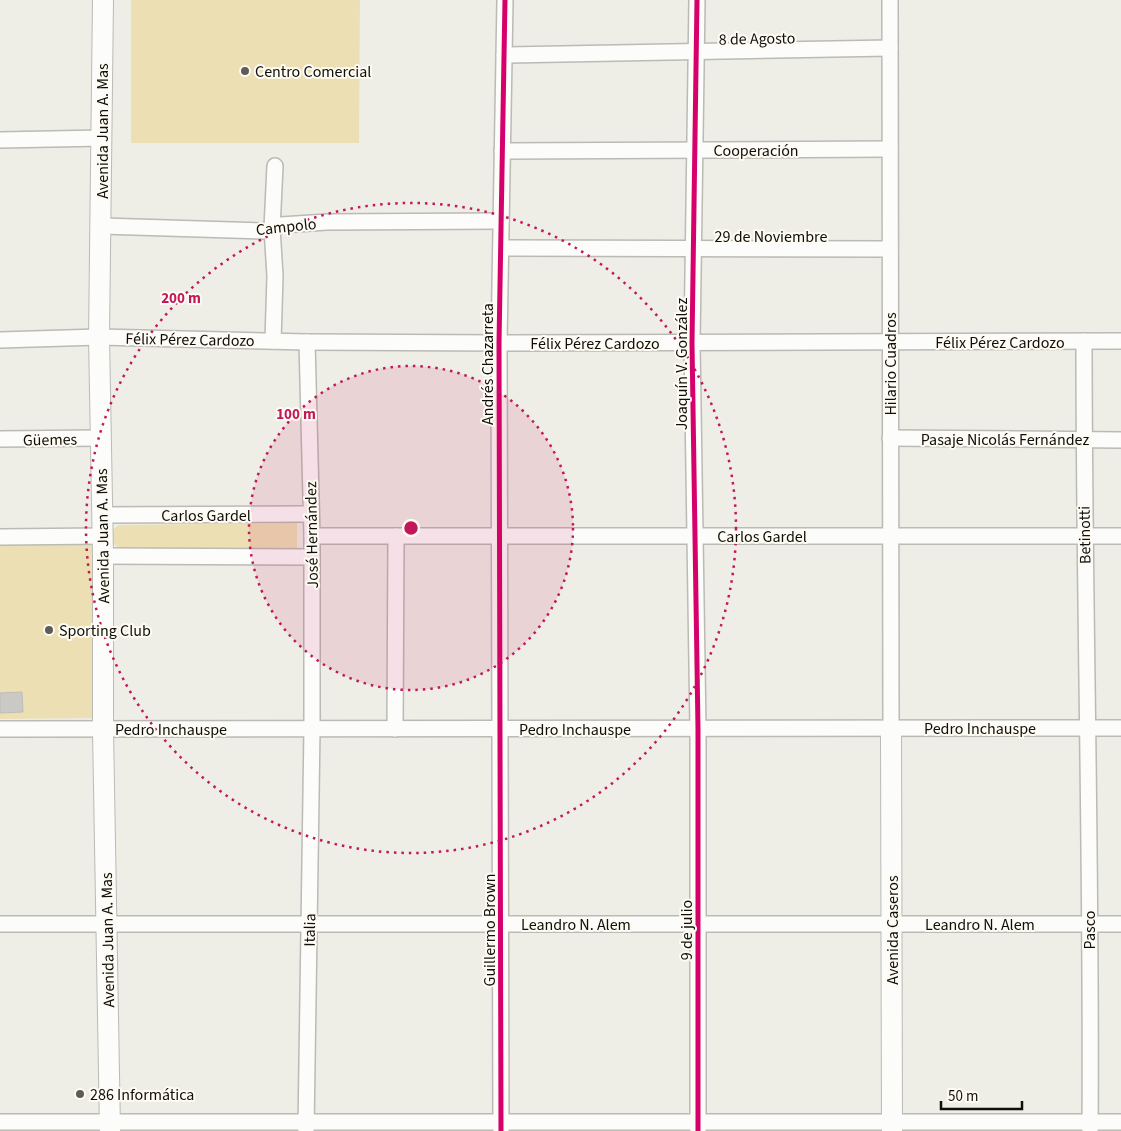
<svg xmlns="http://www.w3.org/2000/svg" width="1121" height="1131" viewBox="0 0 1121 1131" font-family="'Source Sans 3',sans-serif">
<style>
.green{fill:#eddfb4}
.building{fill:#cac9c4;stroke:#bebdb8}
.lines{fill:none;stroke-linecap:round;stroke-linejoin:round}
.minor-casing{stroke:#bbbab4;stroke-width:18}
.major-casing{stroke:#bbbab4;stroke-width:22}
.minor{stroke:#fcfcfb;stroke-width:15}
.major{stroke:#fcfcfb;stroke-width:20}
.cycleway-casing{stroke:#fefbf3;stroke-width:8}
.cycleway{stroke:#d6006c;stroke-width:5}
.ring{fill:none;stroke:#c2185b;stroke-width:2.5;stroke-dasharray:2.5 5}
.poi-dot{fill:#5d5c57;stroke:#fefbf3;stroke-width:2}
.labels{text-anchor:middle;stroke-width:4;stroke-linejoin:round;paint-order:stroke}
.street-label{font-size:16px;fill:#0f0e0a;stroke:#fefbf3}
.poi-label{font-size:16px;fill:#0f0e0a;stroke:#fefbf3;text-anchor:start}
.centre{fill:#c2185b;stroke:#fefbf3;stroke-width:2.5}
.ring-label{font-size:15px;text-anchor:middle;font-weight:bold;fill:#c2185b;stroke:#fefbf3;stroke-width:4;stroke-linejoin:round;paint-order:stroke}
</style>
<rect width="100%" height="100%" fill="#eeede6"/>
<g class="green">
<path d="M131,0H360L359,143H131Z"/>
<path d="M297,523V548H119L103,536L119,525Z"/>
<path d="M98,541L99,718L0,719V543Z"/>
</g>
<path class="building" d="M22,692L23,712L0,713V693Z"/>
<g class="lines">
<defs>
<g id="minor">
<path d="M697,0L692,343L698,729V1131"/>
<path d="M890,0L891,729"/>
<path d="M504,55L890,48"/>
<path d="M0,140L103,138"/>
<path d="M502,151L890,149"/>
<path d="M102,226L264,231L281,225L327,222L501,221"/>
<path d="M501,248L890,249"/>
<path d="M0,340L99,337L307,342L499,343L1121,341"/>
<path d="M273,341L275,276L272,228L275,166"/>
<path d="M1084,341C1084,604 1092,868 1090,1131"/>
<path d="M890,438L1121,440"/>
<path d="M0,439L100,438"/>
<path d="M102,515L311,514"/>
<path d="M312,536H1121"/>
<path d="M0,537L103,536"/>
<path d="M103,556L312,557"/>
<path d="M0,729L1121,728"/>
<path d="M395,729L396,536"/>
<path d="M0,924H1121"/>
<path d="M0,1122H1121"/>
<path d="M306,1130L312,729V536L307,342"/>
<path d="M501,1131L499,343L505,0"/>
</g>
<g id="major">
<path d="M103,0L99,337L103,556V729L110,1131"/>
<path d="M891,729L892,1131"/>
</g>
</defs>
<use href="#minor" class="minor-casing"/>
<use href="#major" class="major-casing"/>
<use href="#minor" class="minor"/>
<use href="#major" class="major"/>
<defs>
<g id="cycleway">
<path d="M697,0L692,343L698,729V1131"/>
<path d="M501,1131L499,343L505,0"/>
</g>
</defs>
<use href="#cycleway" class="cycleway-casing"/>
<use href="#cycleway" class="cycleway"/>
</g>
<circle cx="411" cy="528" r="162" fill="#c2185b" fill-opacity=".12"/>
<g class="ring">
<circle cx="411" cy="528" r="162"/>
<circle cx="411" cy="528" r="325"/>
</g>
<g class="poi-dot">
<circle cx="245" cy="71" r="5"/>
<circle cx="49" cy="630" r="5"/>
<circle cx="80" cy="1094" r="5"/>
</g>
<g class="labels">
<g class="street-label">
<text transform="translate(757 38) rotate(-1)" y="6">8 de Agosto</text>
<text transform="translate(102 131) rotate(-90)" y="6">Avenida Juan A. Mas</text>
<text x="756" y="156">Cooperación</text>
<text transform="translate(286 226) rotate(-6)" y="6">Campolo</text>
<text x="771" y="242">29 de Noviembre</text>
<text transform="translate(190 339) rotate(1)" y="6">Félix Pérez Cardozo</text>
<text x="1000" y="348">Félix Pérez Cardozo</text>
<text x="595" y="349">Félix Pérez Cardozo</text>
<text transform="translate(487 364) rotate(-90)" y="6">Andrés Chazarreta</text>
<text transform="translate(681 364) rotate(-90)" y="6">Joaquín V. González</text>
<text transform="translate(890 364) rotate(-90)" y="6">Hilario Cuadros</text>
<text transform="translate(50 439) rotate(-1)" y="6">Güemes</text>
<text x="1005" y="445">Pasaje Nicolás Fernández</text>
<text x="206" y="521">Carlos Gardel</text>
<text transform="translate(311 535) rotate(-91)" y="6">José Hernández</text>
<text transform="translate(1084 535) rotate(-91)" y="6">Betinotti</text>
<text transform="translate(102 536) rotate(-91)" y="6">Avenida Juan A. Mas</text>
<text x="762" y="542">Carlos Gardel</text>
<text x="980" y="734">Pedro Inchauspe</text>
<text x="171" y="735">Pedro Inchauspe</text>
<text x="575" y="735">Pedro Inchauspe</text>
<text x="576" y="930">Leandro N. Alem</text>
<text x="980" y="930">Leandro N. Alem</text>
<text transform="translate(309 930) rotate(-89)" y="6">Italia</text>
<text transform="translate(489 930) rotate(-90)" y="6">Guillermo Brown</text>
<text transform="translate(686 930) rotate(-90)" y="6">9 de julio</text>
<text transform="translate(892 930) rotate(-90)" y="6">Avenida Caseros</text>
<text transform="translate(1089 930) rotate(-90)" y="6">Pasco</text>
<text transform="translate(107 940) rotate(-91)" y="6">Avenida Juan A. Mas</text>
</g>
<g class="poi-label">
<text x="255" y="77">Centro Comercial</text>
<text x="59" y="636">Sporting Club</text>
<text x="90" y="1100">286 Informática</text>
</g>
</g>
<circle cx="411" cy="528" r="8" class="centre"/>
<g class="ring-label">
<text x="181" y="303">200 m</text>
<text x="296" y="419">100 m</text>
</g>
<path d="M941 1101v8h81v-8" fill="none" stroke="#0f0e0a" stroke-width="2.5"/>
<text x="948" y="1101" font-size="15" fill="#0f0e0a" stroke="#fefbf3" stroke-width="4" paint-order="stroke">50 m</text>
</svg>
